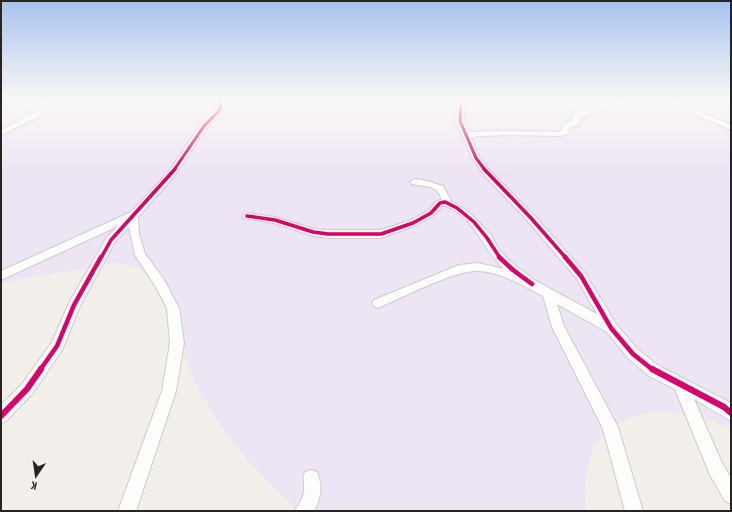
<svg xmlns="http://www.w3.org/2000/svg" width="732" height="512" viewBox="0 0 732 512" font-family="'PT Sans Narrow',sans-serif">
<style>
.green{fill:#eee5f4}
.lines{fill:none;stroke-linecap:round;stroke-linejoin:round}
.minor-casing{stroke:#ceccc9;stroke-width:2}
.minor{fill:#fdfdfc;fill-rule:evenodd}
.cycleway-far3-casing{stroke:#f5f0e8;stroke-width:5}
.cycleway-far2-casing{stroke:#f5f0e8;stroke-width:5.5}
.cycleway-far1-casing{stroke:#f5f0e8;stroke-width:7}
.cycleway-casing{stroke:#f5f0e8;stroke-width:8}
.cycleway-far3{stroke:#d6006c;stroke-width:3}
.cycleway-far2{stroke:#d6006c;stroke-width:3.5}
.cycleway-far1{stroke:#d6006c;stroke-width:4.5}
.cycleway{stroke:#d6006c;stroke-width:6}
</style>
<rect width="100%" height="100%" fill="#f2efeb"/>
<path class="green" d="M1,100H731V428C655,395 574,411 586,511H298C257,475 220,432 196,383C179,348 171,307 147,276C140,266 128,264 117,263L1,283Z"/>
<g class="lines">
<defs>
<g id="minor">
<path d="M17,100H24L25,103L34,105L44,100H53L39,109L42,113L40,116L1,135V130L34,113L32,109L21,105Z"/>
<path d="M217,100H223L224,110L207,127L173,178L138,217L139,234L145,254L163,278L179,308L184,343L176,391L136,511H118L162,391L170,343L167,308L154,284L135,255L129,227L115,242L80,306L62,350L32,394L6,421L1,424V405L22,384L52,342L70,301L107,237L118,226L1,280V271L131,212L167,174L201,124L216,110Z"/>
<path d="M458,100H464V121L469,132L501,131L560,132L564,124L572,121V117L576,112L623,100H635L582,116L579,124L570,127L568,134L561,136L501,135L471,137L480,158L491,172L534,215L585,273L616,324L638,350L659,366L731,403V421L694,399L722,463L731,478V504L725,501L710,475L675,389L649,376L628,358L607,332L557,304L564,326L618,427L643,511H625L603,429L552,327L543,296C525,286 498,271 477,271C453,271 406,296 382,306L378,308L374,306L372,303L374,300L459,265L478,263L504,269C483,250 473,214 443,205L434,215L417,225L381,238H328L313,236L274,223L243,218L242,216L247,213L275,217L314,229L328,230H380L409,221L428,211L437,201L442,200C437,184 425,187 412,184L410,182L415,179L427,181L443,186L452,202L466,210L477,220L491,235L500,251L512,263L536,281L597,314L577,279L526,219L485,176L472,158L456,121Z"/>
<path d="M662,100H672L731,125V130Z"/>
<path d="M311,470L317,472C323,487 321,497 314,511H295C298,505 303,499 304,492C305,485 302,479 305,472Z"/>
</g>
</defs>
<use href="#minor" class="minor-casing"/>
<use href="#minor" class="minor"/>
<defs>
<g id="cycleway-far3">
<path d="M461,100L460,121L476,158L485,170"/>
<path d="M174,170L204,126L220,110V100"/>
</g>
<g id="cycleway-far2">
<path d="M484,169L530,217L566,258"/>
<path d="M247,216L275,220L313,232L328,234H381L413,223L431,213L440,203L445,202L457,208L474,222L487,238L500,258"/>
<path d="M101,258L111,240L175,169"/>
</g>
<g id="cycleway-far1">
<path d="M499,257L513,270L532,284"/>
<path d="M565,257L581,276L611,328L633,354L653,370"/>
<path d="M40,370L57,346L74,305L101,257"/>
</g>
<g id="cycleway">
<path d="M652,369L724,407L731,413"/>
<path d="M1,416L27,389L41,369"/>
</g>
</defs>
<use href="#cycleway-far3" class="cycleway-far3-casing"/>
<use href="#cycleway-far2" class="cycleway-far2-casing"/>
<use href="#cycleway-far1" class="cycleway-far1-casing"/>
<use href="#cycleway" class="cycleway-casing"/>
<use href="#cycleway-far3" class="cycleway-far3"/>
<use href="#cycleway-far2" class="cycleway-far2"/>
<use href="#cycleway-far1" class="cycleway-far1"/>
<use href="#cycleway" class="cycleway"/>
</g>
<linearGradient id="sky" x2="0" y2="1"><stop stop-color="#a7c2ee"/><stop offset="0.58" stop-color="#f9f8f6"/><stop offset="1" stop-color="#f9f8f6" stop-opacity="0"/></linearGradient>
<rect width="732" height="172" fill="url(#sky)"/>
<rect width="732" height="512" fill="none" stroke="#262522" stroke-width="4"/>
<g transform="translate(36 476) rotate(193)" stroke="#f5f0e8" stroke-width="3" paint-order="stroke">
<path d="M0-3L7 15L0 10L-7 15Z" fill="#262522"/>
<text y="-6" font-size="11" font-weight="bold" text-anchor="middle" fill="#262522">K</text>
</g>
</svg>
